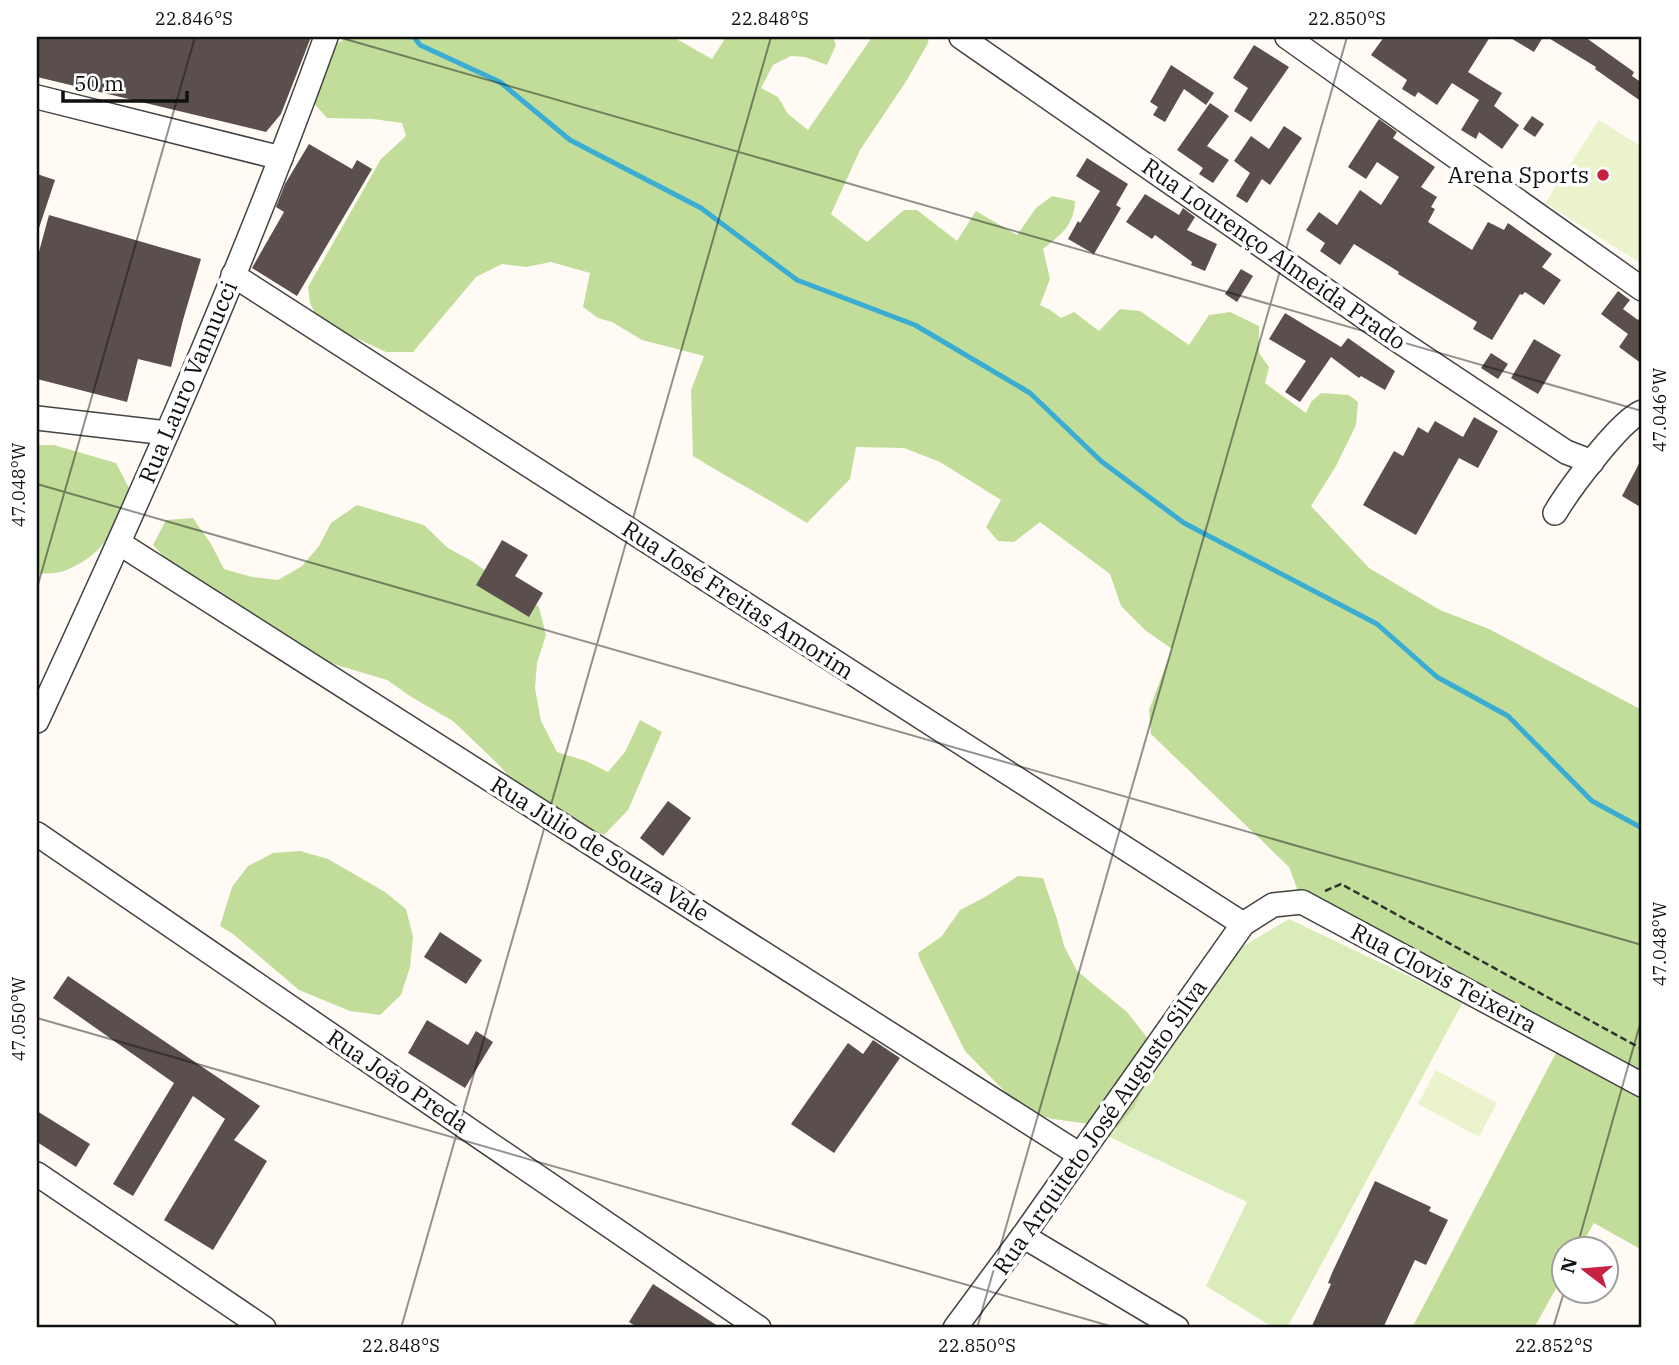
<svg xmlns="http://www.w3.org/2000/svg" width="1679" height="1365" viewBox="0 0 1679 1365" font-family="'IBM Plex Serif',serif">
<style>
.green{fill:#dbecbb}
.forest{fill:#c2dd9a}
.pitch{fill:#ebf3cd}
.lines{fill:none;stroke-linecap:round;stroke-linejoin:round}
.stream{stroke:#3bacd2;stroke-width:5}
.building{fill:#5a4f4c}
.minor-casing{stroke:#434343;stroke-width:26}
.path{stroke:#323232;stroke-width:2.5;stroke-dasharray:7 3.5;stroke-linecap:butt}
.minor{stroke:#fff;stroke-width:23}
.ticks{fill:none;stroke:#101010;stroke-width:2;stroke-opacity:0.45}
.poi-dot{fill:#c72242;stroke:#fff;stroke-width:2.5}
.labels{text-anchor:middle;stroke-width:7;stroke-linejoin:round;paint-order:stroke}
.poi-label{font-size:23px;fill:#101010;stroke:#fff;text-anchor:end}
.street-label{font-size:23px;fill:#101010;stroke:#fff}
.neatline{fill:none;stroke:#101010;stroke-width:2.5}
.ticks-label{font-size:18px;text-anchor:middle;fill:#101010}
</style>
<rect width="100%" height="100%" fill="#fffbf4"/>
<path class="green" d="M1289,919L1463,1002L1287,1328H1274L1206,1286L1247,1202L1103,1134L1240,948Z"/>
<g class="forest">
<path d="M346,37H673L712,59L726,37H833L836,45L827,65L805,57L791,56L773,65L761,88L778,97L788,114L808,130L872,37H929L928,43L907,80L860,150L831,214L867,242L904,210H917L957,241L976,211L1017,235L1036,208L1052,196L1075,201C1074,225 1062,234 1043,249L1050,279L1040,305L1050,310L1061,318L1074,312L1099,331L1120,309L1140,311L1189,345L1209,315L1230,312L1259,326V353L1269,367L1265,383L1306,413L1311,402L1321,393L1349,395L1358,402L1356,425L1336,466L1311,506L1369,568L1440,610L1489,629L1642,710V1085L1302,902L1289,867L1151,734L1149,710L1172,649L1145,630L1121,606L1110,574L1040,522L1014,542L998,541L986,527L1001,500L940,462L904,448L856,447L850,479L807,523C769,499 730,479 693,456L691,390L704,356L642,340L612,322L598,318L583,307L590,273L551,262L526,267L502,264L476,277L413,352H386L319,321L310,303L308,287L381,159L406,136L402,123L373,119L327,118L310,99L330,48L346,38Z"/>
<path d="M37,445H54L116,463L129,488C118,526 104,556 64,571C56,574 45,573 37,574Z"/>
<path d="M357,505L424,525L448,548L470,560L496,578L518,590L539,607L546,635L537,663L535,688L541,721L557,752L586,761L608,772L625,752L640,720L662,732L628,810L605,834L580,832L547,822L501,767L453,721L413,698L387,680L273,646L188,584L153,545L166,520L193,518L211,544L224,569L252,577L278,580L302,566L319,546L331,523Z"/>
<path d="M300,851L328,859L385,892L406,909L413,937L410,967L401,995L380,1015L350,1011L299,990L233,934L220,926L232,887L248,866L273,853Z"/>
<path d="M1018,876L1043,878L1057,919L1064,946L1077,971L1127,1012L1149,1040L1150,1071L1134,1108L1117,1128L1053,1119L1024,1111L965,1051L920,960L918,953L942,936L960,910L985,897Z"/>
<path d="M1557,1051L1642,1095V1250L1594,1223L1579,1249L1564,1250L1563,1276L1534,1328H1412Z"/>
</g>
<g class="pitch">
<path d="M1599,120L1642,147V264L1545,203Z"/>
<path d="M1436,1070L1497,1103L1479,1137L1418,1104Z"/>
</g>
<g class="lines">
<path class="stream" d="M414,37L420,45L500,82L570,140L701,208L797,280L915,325L1030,393L1101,461L1184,523L1377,624L1437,677L1508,716L1592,801L1642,828"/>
</g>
<g class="building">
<path d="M37,37H311L281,114L266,132L37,77Z"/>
<path d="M1384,37H1490L1468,72L1502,93L1494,106L1519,125L1502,149L1479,132L1476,139L1461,130L1479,100L1452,83L1437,105L1418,92L1415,97L1402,89L1407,80L1371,55Z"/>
<path d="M1509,37H1543L1534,52Z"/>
<path d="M1547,37H1585L1634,72L1632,76L1642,83V102L1595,69L1596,67Z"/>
<path d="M1254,45L1289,67L1251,122L1234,111L1248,88L1233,78Z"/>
<path d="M1171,65L1214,93L1206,105L1184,89L1165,122L1153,115L1158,107L1150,102Z"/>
<path d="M1210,103L1229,116L1207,146L1229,160L1213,183L1199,174L1203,168L1177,150Z"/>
<path d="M1532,116L1544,124L1535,137L1523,129Z"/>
<path d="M1379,119L1397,132L1393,138L1435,167L1421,187L1437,197L1431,207L1435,209L1428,222L1472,250L1488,222L1504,230L1508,223L1552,254L1542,267L1561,280L1544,305L1525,292L1522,295L1520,294L1492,340L1473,329L1477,322L1398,274L1399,272L1354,244L1340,265L1320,251L1325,243L1306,230L1319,212L1337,225L1360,190L1381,205L1399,177L1377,162L1366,179L1348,167Z"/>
<path d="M1284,126L1302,138L1270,185L1262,179L1247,203L1236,196L1250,173L1234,161L1251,136L1269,149Z"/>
<path d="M309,144L352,169L357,160L372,169L297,296L252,268L284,212L276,207L285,184Z"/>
<path d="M1087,158L1128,184L1116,205L1121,208L1094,254L1068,239L1078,221L1080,223L1100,191L1076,176Z"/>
<path d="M37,174L55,180L39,228H37Z"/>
<path d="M1145,194L1179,215L1183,208L1195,217L1187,230L1217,244L1205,271L1191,265L1192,262L1155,235L1152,239L1126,222Z"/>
<path d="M49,215L201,259L183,320L171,367L138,359L127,402L37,379V259Z"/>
<path d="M1241,269L1253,276L1237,302L1225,294Z"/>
<path d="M1618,291L1630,300L1623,309L1638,320L1642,315V364L1619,347L1628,334L1601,314Z"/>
<path d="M1285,313L1341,347L1348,338L1395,371L1385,390L1361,376L1359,378L1331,357L1300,402L1285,392L1306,361L1269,339Z"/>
<path d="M1534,339L1561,355L1538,394L1511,378Z"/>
<path d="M1491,353L1508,364L1498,379L1481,368Z"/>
<path d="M1474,417L1498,431L1478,468L1459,458L1416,535L1363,505L1394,451L1403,456L1418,427L1428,433L1435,421L1463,437Z"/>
<path d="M1642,458V508L1622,496Z"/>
<path d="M502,540L528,555L515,576L543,593L529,617L476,585Z"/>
<path d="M668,801L691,818L663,856L640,838Z"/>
<path d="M440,932L482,960L466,984L424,957Z"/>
<path d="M68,976L260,1106L234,1140L267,1161L213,1250L164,1220L225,1119L193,1096L133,1196L113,1184L174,1083L53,998Z"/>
<path d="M427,1020L468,1045L476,1031L493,1042L465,1088L408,1053Z"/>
<path d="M873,1040L900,1058L834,1153L791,1124L848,1043L863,1054Z"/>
<path d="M37,1111L90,1144L76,1167L37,1142Z"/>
<path d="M1375,1181L1431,1207L1429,1211L1448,1220L1426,1265L1415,1260L1383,1328H1311L1331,1284L1328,1283L1332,1273Z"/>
<path d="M653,1284L721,1328H638L629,1322Z"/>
</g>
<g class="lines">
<defs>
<g id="minor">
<path d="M961,37L1393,337L1566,452L1592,462"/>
<path d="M1287,37L1642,289"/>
<path d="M37,97L281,158"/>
<path d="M233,275L1243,924"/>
<path d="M37,418L167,433"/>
<path d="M1555,513C1568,491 1620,420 1642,412"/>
<path d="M119,543L1080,1155"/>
<path d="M37,721C141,497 242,270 326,37"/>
<path d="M37,834L759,1328"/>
<path d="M37,1174L264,1328"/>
<path d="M1023,1236L1177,1328"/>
<path d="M955,1328L1023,1236L1243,924L1273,905L1302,902L1642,1085"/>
</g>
</defs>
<use href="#minor" class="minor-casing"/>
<path class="path" d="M1325,891L1341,884L1642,1049"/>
<use href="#minor" class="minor"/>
</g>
<path class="ticks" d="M338,37L1642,411M37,484L1642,945M37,588L195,37M37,1018L1117,1328M1576,1250L1642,1017M401,1328L771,37M977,1328L1347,37M1553,1328L1564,1292"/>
<circle class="poi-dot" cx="1603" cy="175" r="7"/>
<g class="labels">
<g class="poi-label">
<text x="1589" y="183">Arena Sports</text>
</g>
<g class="street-label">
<text transform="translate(1274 254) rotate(35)" y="8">Rua Lourenço Almeida Prado</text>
<text transform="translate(188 382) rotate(-67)" y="8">Rua Lauro Vannucci</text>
<text transform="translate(738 600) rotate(33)" y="8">Rua José Freitas Amorim</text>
<text transform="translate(600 849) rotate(32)" y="8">Rua Jùlio de Souza Vale</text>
<text transform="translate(1444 978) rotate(28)" y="8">Rua Clovis Teixeira</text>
<text transform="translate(398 1081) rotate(34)" y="8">Rua João Preda</text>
<text transform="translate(1100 1127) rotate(-55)" y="8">Rua Arquiteto José Augusto Silva</text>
</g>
</g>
<rect width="1679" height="1365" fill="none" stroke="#ffffff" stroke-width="77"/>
<g transform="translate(1585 1270) rotate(286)"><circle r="33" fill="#ffffff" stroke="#9f9f9f" stroke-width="2"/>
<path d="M0-5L12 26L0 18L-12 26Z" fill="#c72242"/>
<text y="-10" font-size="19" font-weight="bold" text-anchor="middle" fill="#101010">N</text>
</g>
<path d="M63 91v10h124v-10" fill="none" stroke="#101010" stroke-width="3.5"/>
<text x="74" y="91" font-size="21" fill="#101010" stroke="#ffffff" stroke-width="5" paint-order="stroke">50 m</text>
<rect x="38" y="38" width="1602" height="1288" class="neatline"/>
<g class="ticks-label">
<text x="194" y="25">22.846°S</text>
<text x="770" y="25">22.848°S</text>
<text x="1347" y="25">22.850°S</text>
<text transform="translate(1660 410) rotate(-90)" y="6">47.046°W</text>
<text transform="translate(19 485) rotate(-90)" y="6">47.048°W</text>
<text transform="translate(1660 944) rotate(-90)" y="6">47.048°W</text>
<text transform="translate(19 1019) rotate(-90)" y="6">47.050°W</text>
<text x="401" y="1352">22.848°S</text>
<text x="977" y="1352">22.850°S</text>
<text x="1554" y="1352">22.852°S</text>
</g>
</svg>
